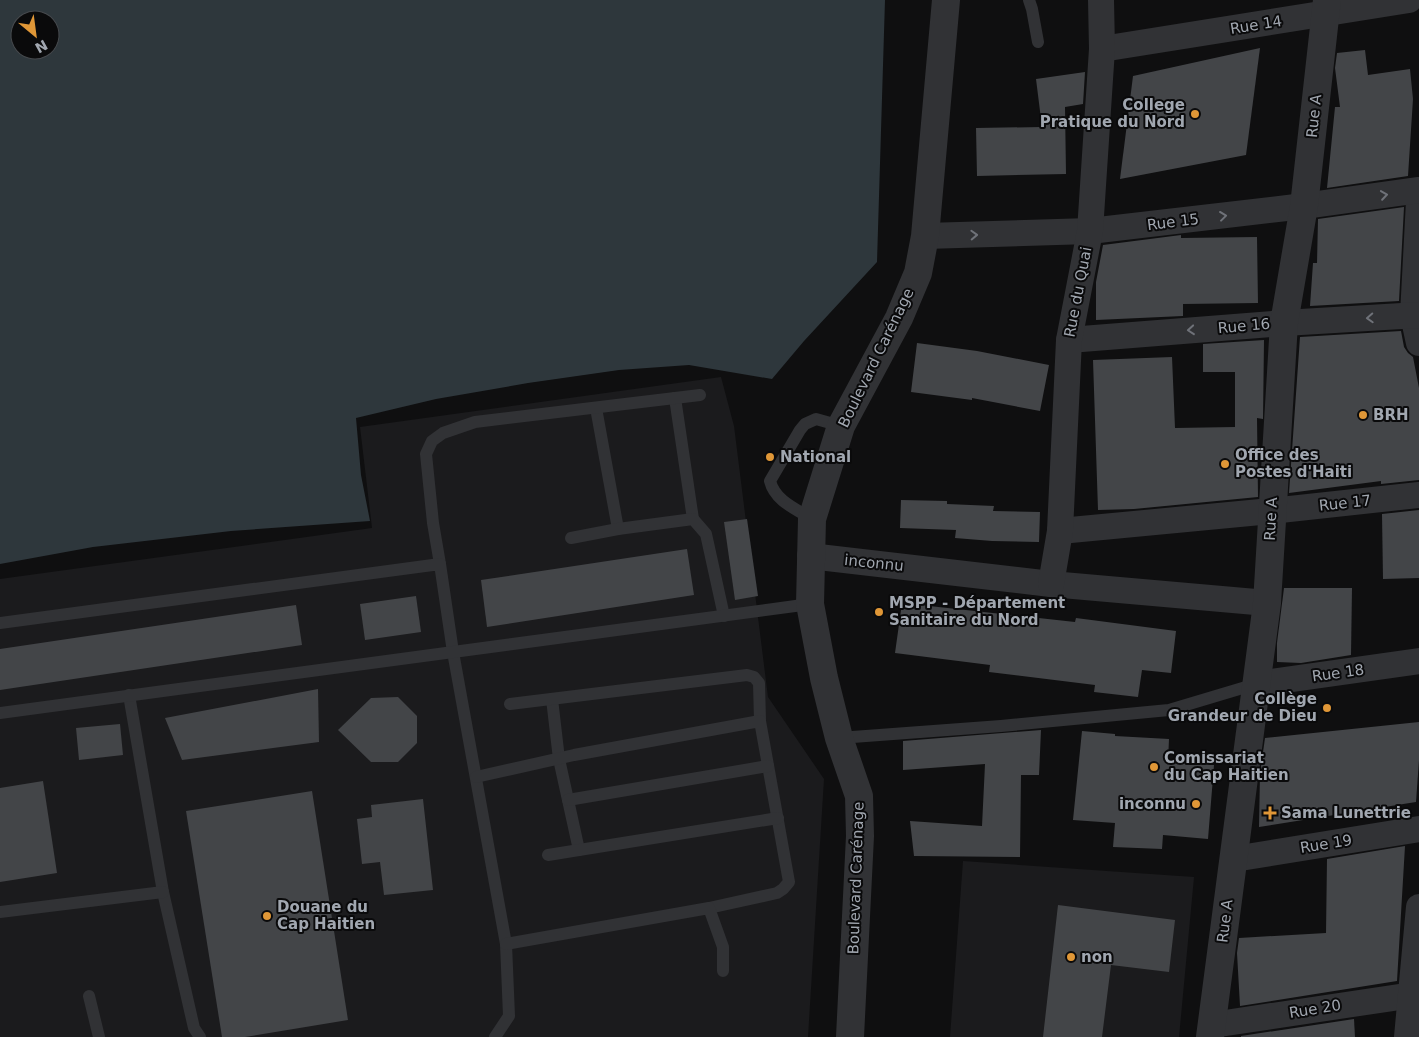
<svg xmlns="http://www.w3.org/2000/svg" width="1419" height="1037" viewBox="0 0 1419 1037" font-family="'DejaVu Sans',sans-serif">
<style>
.built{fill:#1b1b1d}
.water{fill:#2e373c;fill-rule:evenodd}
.building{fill:#434548}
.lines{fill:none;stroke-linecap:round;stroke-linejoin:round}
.service{stroke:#313235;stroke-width:12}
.minor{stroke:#313235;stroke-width:26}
.tertiary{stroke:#313235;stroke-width:28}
.oneway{stroke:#6f7279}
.poi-dot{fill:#e09737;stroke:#0a0a0b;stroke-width:2}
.labels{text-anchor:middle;stroke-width:4;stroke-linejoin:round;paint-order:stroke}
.street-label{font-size:15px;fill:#a1a7b0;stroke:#0a0a0b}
.poi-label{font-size:15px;font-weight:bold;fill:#a1a7b0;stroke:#0a0a0b;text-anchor:start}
</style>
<rect width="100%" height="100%" fill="#0f0f10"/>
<g class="built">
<path d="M721,377L734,426L768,697L824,779L808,1037H0V579L372,528L360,427Z"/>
<path d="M963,861L1194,877L1179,1037H950Z"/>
</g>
<path class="water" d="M0,0H885L877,262L804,341L772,379L689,365L619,370L528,383L436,399L356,418L361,475L370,521L231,531L93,547L0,564ZM20,20H50V50H20Z"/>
<g class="building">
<path d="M1260,48L1246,155L1120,179L1133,76Z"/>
<path d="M1365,50L1368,75L1410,69L1413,99L1408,176L1327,188L1335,107H1340L1335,68L1337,53Z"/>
<path d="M1085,72L1083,104L1065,107L1066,174L977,176L976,128L1042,127L1036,79Z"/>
<path d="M1404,207L1399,301L1310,306L1313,263H1317L1318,219Z"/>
<path d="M1181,235V238L1257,237L1258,303L1183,304V316L1096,320V282L1103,245Z"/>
<path d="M1401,331L1404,347L1408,353L1413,357L1419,388V480L1381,484V481L1289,493L1300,337Z"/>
<path d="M1264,340L1263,419L1257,418L1258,497L1134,509L1098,510L1093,360L1172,357L1175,428L1235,427V372H1203V344Z"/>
<path d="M917,343L977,351L1049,365L1040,411L972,398V400L911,392Z"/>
<path d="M901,500L947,501V504L994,506L993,511L1040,512L1039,542L992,541L955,538L956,530L900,528Z"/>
<path d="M1419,510V578L1383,579L1382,514Z"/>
<path d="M747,519L758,596L735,600L724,522Z"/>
<path d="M687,549L694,595L487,627L481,580Z"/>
<path d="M1284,588H1352L1351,655L1301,663L1277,662V643Z"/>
<path d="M416,596L421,632L365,640L360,604Z"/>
<path d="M902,603L1075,622L1076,618L1176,631L1171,673L1142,670L1138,697L1094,692L1095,685L989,672L990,665L895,653Z"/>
<path d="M296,605L302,645L0,690V649Z"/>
<path d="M318,689L319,742L182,760L165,718Z"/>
<path d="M398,697L417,716V743L398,762H371L338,730L371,698Z"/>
<path d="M1419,722V760L1416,802L1259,827L1260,774L1265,738Z"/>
<path d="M120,724L123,755L79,760L76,728Z"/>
<path d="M1041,730L1039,775H1021L1020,857L914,856L910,821L982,826L985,764L903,770V741Z"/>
<path d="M1082,731L1115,734V736L1169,739L1168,762L1214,765L1208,839L1163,835L1162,849L1113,847L1115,823L1073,820Z"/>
<path d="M43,781L57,873L0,882V788Z"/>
<path d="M312,791L348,1020L245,1037H222L186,811Z"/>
<path d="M423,799L433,890L384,895L380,862L362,864L357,819L372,817L371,805Z"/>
<path d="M1405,846L1397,981L1240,1006L1237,953L1239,938L1326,933L1327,859Z"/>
<path d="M1058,905L1175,920L1169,972L1111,965L1102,1037H1043Z"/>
<path d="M1354,1019L1355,1037H1241V1036Z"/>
</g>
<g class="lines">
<g class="service">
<path d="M1029,0L1032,9L1038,42"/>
<path d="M675,398L693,519"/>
<path d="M596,408L618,529"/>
<path d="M812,519C796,509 775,501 770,481L800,430L805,424L816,419L841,426"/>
<path d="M571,538L618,529L693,519L706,534L724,616"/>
<path d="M440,564L433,523L426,454L432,441L443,433L475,422L700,395"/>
<path d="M0,623L440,564L453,652L506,944L509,1016L495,1037"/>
<path d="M129,695L163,892L194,1028L200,1037"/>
<path d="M552,699L559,759L579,850"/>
<path d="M510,704L747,675L754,677L759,683L760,721"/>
<path d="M0,713L810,604"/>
<path d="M839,738L1001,726L1169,710L1256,684"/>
<path d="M476,777L574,755L760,721L789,882L783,889L777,893L709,908"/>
<path d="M568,800L768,766"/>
<path d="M548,855L778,818"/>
<path d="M0,912L163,892"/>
<path d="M506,944L709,908L723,947V971"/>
<path d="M89,996L99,1037"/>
</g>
<g class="minor">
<path d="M1102,49L1409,0"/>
<path d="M1419,201L1413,315L1419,343"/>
<path d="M925,236L1090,231L1304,206L1419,190"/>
<path d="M1069,340L1284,323L1419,315"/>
<path d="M1060,531L1271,511L1419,495"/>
<path d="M810,556L1051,584L1267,603"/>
<path d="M1051,584L1060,531L1069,340L1090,231L1102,49L1101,0"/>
<path d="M1256,684L1419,661"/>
<path d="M1234,859L1419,829"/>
<path d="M1212,1025L1419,994"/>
<path d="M1407,1037L1419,907"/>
</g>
<g class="tertiary">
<path d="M850,1037L860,836L859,796L839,738L824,678L810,604L812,519L841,426L899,318L918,273L925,236L946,0"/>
<path d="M1210,1037L1267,603L1284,323L1304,206L1327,0"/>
</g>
</g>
<defs><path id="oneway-chevron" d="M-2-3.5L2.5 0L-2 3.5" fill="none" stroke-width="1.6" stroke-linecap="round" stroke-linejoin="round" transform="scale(1.25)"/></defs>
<g class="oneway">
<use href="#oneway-chevron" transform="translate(1384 195) rotate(-8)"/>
<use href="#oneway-chevron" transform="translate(1223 216) rotate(-7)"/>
<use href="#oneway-chevron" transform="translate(974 235) rotate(-2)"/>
<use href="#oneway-chevron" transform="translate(1370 318) rotate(177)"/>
<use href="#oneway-chevron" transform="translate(1191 330) rotate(175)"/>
</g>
<g class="poi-dot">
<circle cx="1195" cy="114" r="5"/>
<circle cx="1363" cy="415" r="5"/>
<circle cx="770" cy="457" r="5"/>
<circle cx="1225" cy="464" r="5"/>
<circle cx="879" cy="612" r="5"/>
<circle cx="1327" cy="708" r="5"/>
<circle cx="1154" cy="767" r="5"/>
<circle cx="1196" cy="804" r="5"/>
<path d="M1267.5 805.5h5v5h5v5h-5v5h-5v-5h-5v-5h5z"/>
<circle cx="267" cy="916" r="5"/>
<circle cx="1071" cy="957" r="5"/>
</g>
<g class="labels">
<g class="street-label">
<text transform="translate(1256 25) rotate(-9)" y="5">Rue 14</text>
<text transform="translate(1314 116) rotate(-84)" y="5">Rue A</text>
<text transform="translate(1173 222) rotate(-7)" y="5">Rue 15</text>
<text transform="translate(1078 292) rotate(-79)" y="5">Rue du Quai</text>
<text transform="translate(1244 326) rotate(-5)" y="5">Rue 16</text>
<text transform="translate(876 358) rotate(-64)" y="5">Boulevard Carénage</text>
<text transform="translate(1345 503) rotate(-6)" y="5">Rue 17</text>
<text transform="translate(1271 519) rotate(-87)" y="5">Rue A</text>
<text transform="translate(874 563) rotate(6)" y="5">inconnu</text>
<text transform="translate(1338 673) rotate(-8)" y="5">Rue 18</text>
<text transform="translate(1326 844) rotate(-9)" y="5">Rue 19</text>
<text transform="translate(856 878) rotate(-88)" y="5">Boulevard Carénage</text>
<text transform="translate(1225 921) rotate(-83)" y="5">Rue A</text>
<text transform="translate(1315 1009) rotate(-9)" y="5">Rue 20</text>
</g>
<g class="poi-label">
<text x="1185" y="110" text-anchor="end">College<tspan x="1185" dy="17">Pratique du Nord</tspan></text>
<text x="1373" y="420">BRH</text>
<text x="1235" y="460">Office des<tspan x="1235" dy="17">Postes d'Haiti</tspan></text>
<text x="780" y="462">National</text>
<text x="889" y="608">MSPP - Département<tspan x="889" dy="17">Sanitaire du Nord</tspan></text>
<text x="1317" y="704" text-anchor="end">Collège<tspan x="1317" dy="17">Grandeur de Dieu</tspan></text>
<text x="1164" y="763">Comissariat<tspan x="1164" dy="17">du Cap Haitien</tspan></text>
<text x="1186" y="809" text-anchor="end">inconnu</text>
<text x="1281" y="818">Sama Lunettrie</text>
<text x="277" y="912">Douane du<tspan x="277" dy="17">Cap Haitien</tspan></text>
<text x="1081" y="962">non</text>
</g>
</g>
<g transform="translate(35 35) rotate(151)"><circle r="24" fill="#0a0a0b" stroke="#46494d"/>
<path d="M0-4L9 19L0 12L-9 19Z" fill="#e09737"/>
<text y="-8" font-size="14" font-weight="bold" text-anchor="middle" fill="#a1a7b0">N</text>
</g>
</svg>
